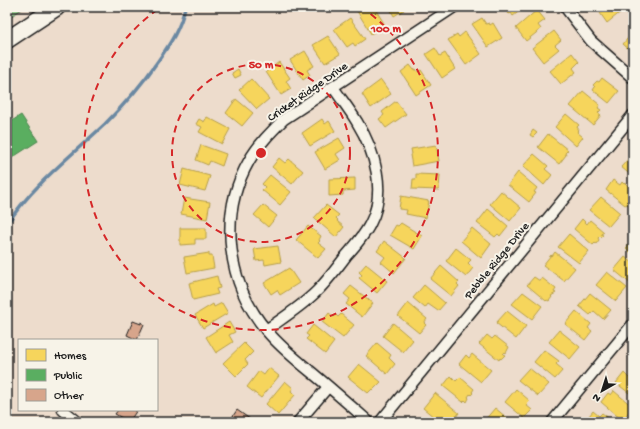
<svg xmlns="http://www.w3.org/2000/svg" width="640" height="429" viewBox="0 0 640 429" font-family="'Gochi Hand',sans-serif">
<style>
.green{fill:#b1e6a7;stroke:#668162}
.homes{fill:#f6d55c;stroke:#b59e49}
.public{fill:#5aae61;stroke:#47824c}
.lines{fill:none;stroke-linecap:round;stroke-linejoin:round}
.stream{stroke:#6a88a2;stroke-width:3.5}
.building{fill:#d7a58b;stroke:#1c1c1c}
.minor-casing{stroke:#1c1c1c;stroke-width:13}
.primary-casing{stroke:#1c1c1c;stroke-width:19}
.minor{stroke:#f7f3e8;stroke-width:10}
.primary{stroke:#f7f3e8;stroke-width:16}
.ring{fill:none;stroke:#d62828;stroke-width:2;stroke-dasharray:7 5}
.labels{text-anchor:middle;stroke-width:4;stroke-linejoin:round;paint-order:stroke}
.street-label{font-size:12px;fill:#1c1c1c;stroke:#f7f3e8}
.centre{fill:#d62828;stroke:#f7f3e8;stroke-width:2}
.ring-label{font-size:12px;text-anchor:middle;font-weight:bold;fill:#d62828;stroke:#f7f3e8;stroke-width:4;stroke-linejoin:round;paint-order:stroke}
</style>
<rect width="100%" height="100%" fill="#eddccc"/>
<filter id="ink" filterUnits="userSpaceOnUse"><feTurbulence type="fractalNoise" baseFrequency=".025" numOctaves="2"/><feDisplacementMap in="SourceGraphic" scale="8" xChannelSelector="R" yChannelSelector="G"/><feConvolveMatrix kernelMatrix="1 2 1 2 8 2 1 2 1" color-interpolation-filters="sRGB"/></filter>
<g filter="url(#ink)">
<path class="green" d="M7,7H25L7,19Z"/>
<g class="homes">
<path d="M363,7H374L385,25L371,34L357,11Z"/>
<path d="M389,7H402L404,10L394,16Z"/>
<path d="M507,7H525L513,16L511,13L509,14L506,9L508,8Z"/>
<path d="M608,7H627L607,23L600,13Z"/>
<path d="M537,10L545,20L538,25L541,29L526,41L516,28Z"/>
<path d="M350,18L365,39L355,46L353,43L347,47L334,29Z"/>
<path d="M482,18L486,24L489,23L490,25L493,23L502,38L488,47L472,24Z"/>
<path d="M554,31L561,40L555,45L559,49L543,62L532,48Z"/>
<path d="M465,32L481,54L466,65L448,40L457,34L459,37Z"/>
<path d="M633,32V53L623,44Z"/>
<path d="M328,36L340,54L325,63L313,45Z"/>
<path d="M435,48L440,56L445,53L455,69L442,78L426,54Z"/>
<path d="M305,51L314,66L307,70L310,75L303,80L290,60Z"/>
<path d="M572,53L579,62L573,68L576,72L561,84L550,71Z"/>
<path d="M279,62L290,78L286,81L291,89L281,95L266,72Z"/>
<path d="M410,65L414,70L416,69L418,72L421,70L431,85L416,95L401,72Z"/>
<path d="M238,69L241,75L235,78L232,73Z"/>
<path d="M602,78L619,91L609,103L593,90L595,87L593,85L597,81L599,82Z"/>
<path d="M251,79L269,99L257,109L239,90Z"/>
<path d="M381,80L391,94L371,108L362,94Z"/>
<path d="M583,91L600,105L598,108L601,110L598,113L601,115L593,125L570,106Z"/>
<path d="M236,99L253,113L242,126L226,113Z"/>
<path d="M396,101L406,114L386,128L379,119L384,115L382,112Z"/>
<path d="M566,114L579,125L577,127L579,130L577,132L583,137L576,146L555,127Z"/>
<path d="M207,117L230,129L222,144L199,132L202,127L196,124L199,119L204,122Z"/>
<path d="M322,119L325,124L329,121L335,131L310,146L302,133Z"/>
<path d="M533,130L537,133L533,137L530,135Z"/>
<path d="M548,134L568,150L565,153L566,155L559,164L538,147Z"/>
<path d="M339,138L345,148L336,154L340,160L325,169L315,152Z"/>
<path d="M201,145L226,154L222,166L210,161L208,165L196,160Z"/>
<path d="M436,145L439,161L412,166L410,155L412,154L411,149Z"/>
<path d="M534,154L548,166L545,169L552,175L544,185L523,166Z"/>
<path d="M633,154V177L621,167Z"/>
<path d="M279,158L285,163L289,159L303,171L292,184L272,167Z"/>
<path d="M184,169L210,176L205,191L180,185Z"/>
<path d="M518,172L537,188L534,192L536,193L529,202L508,185Z"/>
<path d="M416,174L440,175L439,190L412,189L413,179H416Z"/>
<path d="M270,175L291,192L280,205L262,190L265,187L262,184Z"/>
<path d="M355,178V190L343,191V195L329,196V179Z"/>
<path d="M613,180L620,185L622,182L624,184L625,183L633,190V198L632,197L630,199L632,200L628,205L627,204L625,205L606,190Z"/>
<path d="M501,191L521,208L510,221L490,204Z"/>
<path d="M401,196L429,201L426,218L406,214L407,210L399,209Z"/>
<path d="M601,197L620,213L609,226L589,210Z"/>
<path d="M184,198L210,202L207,219L181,214Z"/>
<path d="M263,205L277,216L268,227L254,215Z"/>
<path d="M326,205L339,215L336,218L338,220L337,221L344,227L336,237L314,218Z"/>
<path d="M488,209L508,226L500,236L498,234L495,237L477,223Z"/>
<path d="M582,219L587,224L590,220L604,232L601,234L603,235L601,237L600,236L598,238L599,240L596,244L595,243L593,245L574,229Z"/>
<path d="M401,223L422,236L414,249L390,235L396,225L398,226Z"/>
<path d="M308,226L321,236L319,240L320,241L318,243L326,249L318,258L296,240Z"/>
<path d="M180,228H206V239H195V244L180,245Z"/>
<path d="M472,228L491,244L481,258L461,241Z"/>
<path d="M569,234L589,251L579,263L558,247Z"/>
<path d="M633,240V254L626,249Z"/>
<path d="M384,241L406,258L394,273L381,262L385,257L377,251Z"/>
<path d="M278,246L281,262L265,265L264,260L256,261L254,249Z"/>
<path d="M456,248L471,260L468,263L473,268L466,277L446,261Z"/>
<path d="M555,252L575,268L564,281L543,265L551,255L552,256Z"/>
<path d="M209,253V256H212L214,268L187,273L184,257Z"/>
<path d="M625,257L633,263V282L631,284L614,270Z"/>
<path d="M366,264L387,281L377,293L359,278L362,275L359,272Z"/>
<path d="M441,266L459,282L457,284L459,286L451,296L430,279Z"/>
<path d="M289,268L299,283L280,295L277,290L271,294L264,283Z"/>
<path d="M607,272L627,288L616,301L596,285Z"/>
<path d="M217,276L220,288L216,289L218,294L193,300L189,283Z"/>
<path d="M534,277L540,281L542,278L556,289L554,292L556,293L551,296L552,297L549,301L547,300L546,301L527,285Z"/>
<path d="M424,285L445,303L438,311L428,304L425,308L413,298Z"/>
<path d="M351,286L373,303L362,317L346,304L350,299L344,294Z"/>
<path d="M523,292L542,306L532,319L512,304Z"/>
<path d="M590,293L611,310L603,319L594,311L590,315L579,306Z"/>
<path d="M222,303L228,313L203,328L195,315L213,304L214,307Z"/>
<path d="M408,303L427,319L424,323L426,325L419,333L398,316Z"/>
<path d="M507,311L526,326L516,339L496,323Z"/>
<path d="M576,311L591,324L588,328L592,331L585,340L565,324Z"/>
<path d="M329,313L334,317L336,315L338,317L341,314L354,325L343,338L322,322Z"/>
<path d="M229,322L235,332L229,335L233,342L216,353L206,337Z"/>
<path d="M393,323L413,340L403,352L383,336Z"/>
<path d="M313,325L334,342L325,354L306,339L309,336L306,334Z"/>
<path d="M559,330L580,347L570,359L549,342Z"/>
<path d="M487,335L492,339L495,336L509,347L506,353L505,352L503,354L505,355L501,359L500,358L499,360L479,344Z"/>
<path d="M244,343L253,352L245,360L248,364L236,376L223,363Z"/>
<path d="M377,343L391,355L389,358L395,364L387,374L366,356Z"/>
<path d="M544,350L559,361L556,364L563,370L555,379L534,362Z"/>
<path d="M472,354L491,370L481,382L459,364L466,355L469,358Z"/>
<path d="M359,364L381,382L373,390L372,389L368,393L348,377Z"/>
<path d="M269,368L279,376L261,398L247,387L259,371L264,375Z"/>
<path d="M529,368L549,384L538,396L518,380Z"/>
<path d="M624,373L630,379L633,376V396L616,383Z"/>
<path d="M451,376L456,381L460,377L474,389L472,392L473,393L471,395L470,394L468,397L469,398L467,402L465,400L463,402L443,386Z"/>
<path d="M285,381L293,388L291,391L295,395L278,415L266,404Z"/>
<path d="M516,389L530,401L526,405L532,410L524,418L505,402Z"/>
<path d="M614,391L633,407L622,420L601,402L608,393L611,395Z"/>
<path d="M435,393L459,413L452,422H440L423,408Z"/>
<path d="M495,408L512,422H486L484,421Z"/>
<path d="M593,411L599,416L602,413L614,422H587L585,421Z"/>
<path d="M422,416L428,422H415Z"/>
</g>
<path class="public" d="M21,115L38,141L7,161V124Z"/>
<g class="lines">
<path class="stream" d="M7,224C33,185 71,156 105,124C124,105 143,83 158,61C170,44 181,27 185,7"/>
</g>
<g class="building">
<path d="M133,321L141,324V322L144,324L137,340L127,335Z"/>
<path d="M118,410H137L129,422L115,414Z"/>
<path d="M237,410L254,422H229Z"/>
</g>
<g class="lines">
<defs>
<g id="minor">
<path d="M565,7L591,41L633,78"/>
<path d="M266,330C283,318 302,306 317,291C328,280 337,268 346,256C355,246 364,236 370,224C387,192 375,151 357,122C350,110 341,99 333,87"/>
<path d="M63,410L78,422"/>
<path d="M298,422L328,387"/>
<path d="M369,422C352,407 334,391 316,376C299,362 281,348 267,331C227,284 218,215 249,161C258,145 271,132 284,119L454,7"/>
<path d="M380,422L633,115"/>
<path d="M552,422L633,324"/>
</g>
<path id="primary" d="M7,40L57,7"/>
</defs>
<use href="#minor" class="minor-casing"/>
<use href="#primary" class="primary-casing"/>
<use href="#minor" class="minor"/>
<use href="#primary" class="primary"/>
</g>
</g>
<g class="ring">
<circle cx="261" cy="153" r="89"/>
<path d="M361 7A177 177 0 1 1 161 7"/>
</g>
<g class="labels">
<g class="street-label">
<text transform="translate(307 91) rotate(-35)" y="4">Cricket Ridge Drive</text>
<text transform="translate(496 260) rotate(-51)" y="4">Pebble Ridge Drive</text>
</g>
</g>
<circle cx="261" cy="153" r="6" class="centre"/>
<g class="ring-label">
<text x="386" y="32">100 m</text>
<text x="261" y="68">50 m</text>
</g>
<rect width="640" height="429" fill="none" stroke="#f7f3e8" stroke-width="24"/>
<rect x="12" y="12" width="616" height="405" fill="none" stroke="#1c1c1c" stroke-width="1.5" filter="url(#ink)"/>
<rect x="18" y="339" width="140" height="72" fill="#f7f3e8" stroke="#9f9d96"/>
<rect x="26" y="349" width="20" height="12" fill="#f6d55c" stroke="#9f9d96"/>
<text x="54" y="359" font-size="12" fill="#1c1c1c">Homes</text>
<rect x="26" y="369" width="20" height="12" fill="#5aae61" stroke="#9f9d96"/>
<text x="54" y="379" font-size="12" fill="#1c1c1c">Public</text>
<rect x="26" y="389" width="20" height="12" fill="#d7a58b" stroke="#9f9d96"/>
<text x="54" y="399" font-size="12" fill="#1c1c1c">Other</text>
<g transform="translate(602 391) rotate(219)" stroke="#f7f3e8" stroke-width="3" paint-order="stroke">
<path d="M0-3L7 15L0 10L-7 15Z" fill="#1c1c1c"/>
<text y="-6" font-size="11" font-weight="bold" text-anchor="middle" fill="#1c1c1c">N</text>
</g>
</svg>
